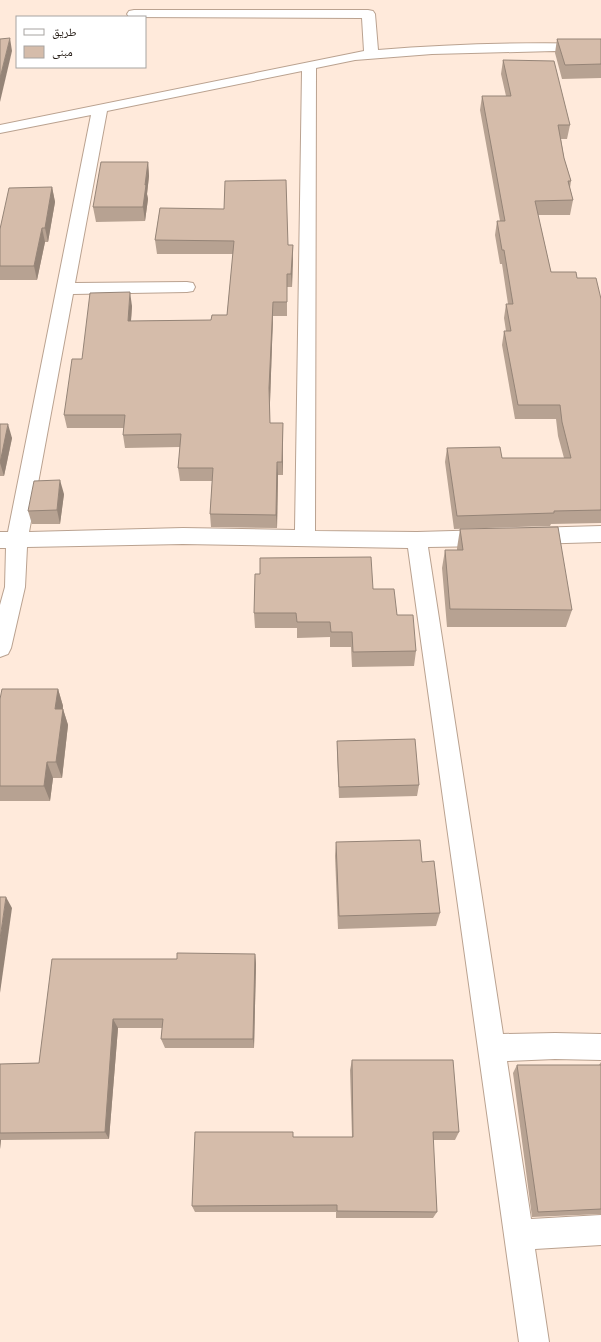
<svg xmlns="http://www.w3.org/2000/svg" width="601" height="1342" viewBox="0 0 601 1342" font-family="Figtree,'Noto Naskh Arabic',sans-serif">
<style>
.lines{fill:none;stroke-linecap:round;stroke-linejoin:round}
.minor-casing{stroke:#baa290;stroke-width:2}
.minor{fill:#fff;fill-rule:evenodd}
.wall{fill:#b7a292}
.shaded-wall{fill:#958477}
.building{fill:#d5bcaa;stroke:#958477}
</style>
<rect width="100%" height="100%" fill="#ffeadb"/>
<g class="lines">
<defs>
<g id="minor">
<path d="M134,10H368L373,11L375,14L378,50C452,44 526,42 601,44V52L554,51L432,54L355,60L316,68L315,531L417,532L489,530L496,533L499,538L496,543L489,546L428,547L503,1034L555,1033L601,1034V1060L555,1059L507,1061L531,1219L601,1215V1245L535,1249L549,1342H519L408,548L183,544L27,547L25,587L11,648L8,654L0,657V605L5,587L6,548H0V532H8L91,115L0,133V125L364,51L362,18L129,17L127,14L129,11ZM302,71L295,530L183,528L29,532L73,294L187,292L193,291L195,287L193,283L187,282L75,283L107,111Z"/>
<path d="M601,526V542L531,544L524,541L521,536L524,531L531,528Z"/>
</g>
</defs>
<use href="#minor" class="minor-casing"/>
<use href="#minor" class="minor"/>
</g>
<g class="wall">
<path d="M557,39H601V78L562,79L555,53Z"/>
<path d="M503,60L570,125L567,139H561L564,158L571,181L570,188L573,200L570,215H538L551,272L577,278L601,299V523L551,524L550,526L454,529L445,462L447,448L502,458H564L558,436L556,419H515L502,345L504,331H506L504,318L506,304H508L502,264H500L495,235L497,221H500L480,110L482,96H506L501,74Z"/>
<path d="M148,162L149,176L147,194L148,199L145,221L96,222L93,207Z"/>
<path d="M52,187L55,202L48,242H45L37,280H0V229Z"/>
<path d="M160,208L288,245H293L292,287H287V316H273L270,402V423H283V475H278L277,528L211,527L210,514L212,481H180L178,468L180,447L125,448L123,435L124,428H67L64,415L82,359L132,306L131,321L211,320L227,315L233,254H157L155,240Z"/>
<path d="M0,424L12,438L4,476H0Z"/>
<path d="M64,494L60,524H32L28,511Z"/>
<path d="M460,529L572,610L566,627H447L442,568L445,550H457V548Z"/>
<path d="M373,589L397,615L416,651L414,666L352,667L351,647H330V637L297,638V628H255L254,613Z"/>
<path d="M58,689L63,706V709L68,725L62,778H53L50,801H0V699Z"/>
<path d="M337,741L419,785L417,796L339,798L337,752Z"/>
<path d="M336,842L422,862L440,913L436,926L338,929L335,856Z"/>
<path d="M255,954L256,964L254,1048H165L161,1039L162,1028H118L109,1139L1,1140L0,1149V1064L39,1063L177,959Z"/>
<path d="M352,1060L459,1132L455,1140H433L437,1212L433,1218H336V1212H195L192,1206L293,1137H352L350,1070Z"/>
<path d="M601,1062V1214L532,1217L513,1073L517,1065H599Z"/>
</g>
<g class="shaded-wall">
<path d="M10,38L12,51L0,102V78Z"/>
<path d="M148,162L149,176L147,194L148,199L145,221L143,207L145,185Z"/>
<path d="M52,187L55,202L48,242L45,228Z"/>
<path d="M42,228L45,242L37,280L34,266Z"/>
<path d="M293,245V258L292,287L291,274Z"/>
<path d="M130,292L132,306L130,334L128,321Z"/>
<path d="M273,302V316L270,402L269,388Z"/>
<path d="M283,423V475L282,462Z"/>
<path d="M8,424L12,438L4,476L0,463Z"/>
<path d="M277,462L278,475L277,528L276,515Z"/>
<path d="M60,480L64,494L60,524L57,510Z"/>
<path d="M58,689L63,706L60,725L55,709Z"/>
<path d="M63,709L68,725L62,778L56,762Z"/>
<path d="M47,762L53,778L50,801L44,786Z"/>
<path d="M6,897L12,908L0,993V939Z"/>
<path d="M255,954L256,964L254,1048L253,1039Z"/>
<path d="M113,1019L118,1028L109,1139L105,1132Z"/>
<path d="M0,1139L1,1140L0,1149Z"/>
</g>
<g class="building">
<path d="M10,38L0,78V39Z"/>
<path d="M557,39H601V64L565,65Z"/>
<path d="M503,60L554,61L570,125H558L564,158L571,181H568L573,200L535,201L551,272H576L577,278H596L601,299V510L554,511V513L457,516L447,448L500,447L502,458H571L562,422L560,405H518L504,331H511L506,304H513L504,250H502L497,221H505L482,96H511Z"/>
<path d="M101,162H148L145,185H146L143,207H93Z"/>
<path d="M286,180L288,245H293L291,274H287V302H273L269,388L270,423H283L282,462H277L276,515L210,514L213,468H178L181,434L123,435L125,415H64L72,359H82L90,293L130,292L128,321L211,320L212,315H227L234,241L155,240L160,208L224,209L225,181Z"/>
<path d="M52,187L45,228H42L34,266H0V229L9,188Z"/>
<path d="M0,424H8L0,463Z"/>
<path d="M60,480L57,510L28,511L34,481Z"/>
<path d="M558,527L572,610L450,609L445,550H463L460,529Z"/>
<path d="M371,557L373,589H394L397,615H413L416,651L353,652L352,632H331L330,622H297L296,613H254L255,574H260V558Z"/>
<path d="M2,689H58L55,709H63L56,762H47L44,786H0V699Z"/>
<path d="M415,739L419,785L339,787L337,741Z"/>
<path d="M420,840L422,862L434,861L440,913L339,916L336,842Z"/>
<path d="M0,897H6L0,939Z"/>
<path d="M177,953L255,954L253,1039H161L163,1019H113L105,1132L0,1133V1064L39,1063L52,959H177Z"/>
<path d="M352,1060H453L459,1132H433L437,1212L337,1211V1205L192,1206L195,1132H293V1137H353Z"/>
<path d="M517,1065H601V1209L538,1212Z"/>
</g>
<rect x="16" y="16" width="130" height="52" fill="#ffffff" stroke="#a7a4a1"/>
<rect x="24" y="29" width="20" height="6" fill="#ffffff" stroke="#a7a4a1"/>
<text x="52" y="36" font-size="12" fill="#241b14">طريق</text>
<rect x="24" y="46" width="20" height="12" fill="#d5bcaa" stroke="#a7a4a1"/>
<text x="52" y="56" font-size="12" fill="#241b14">مبنى</text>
</svg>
